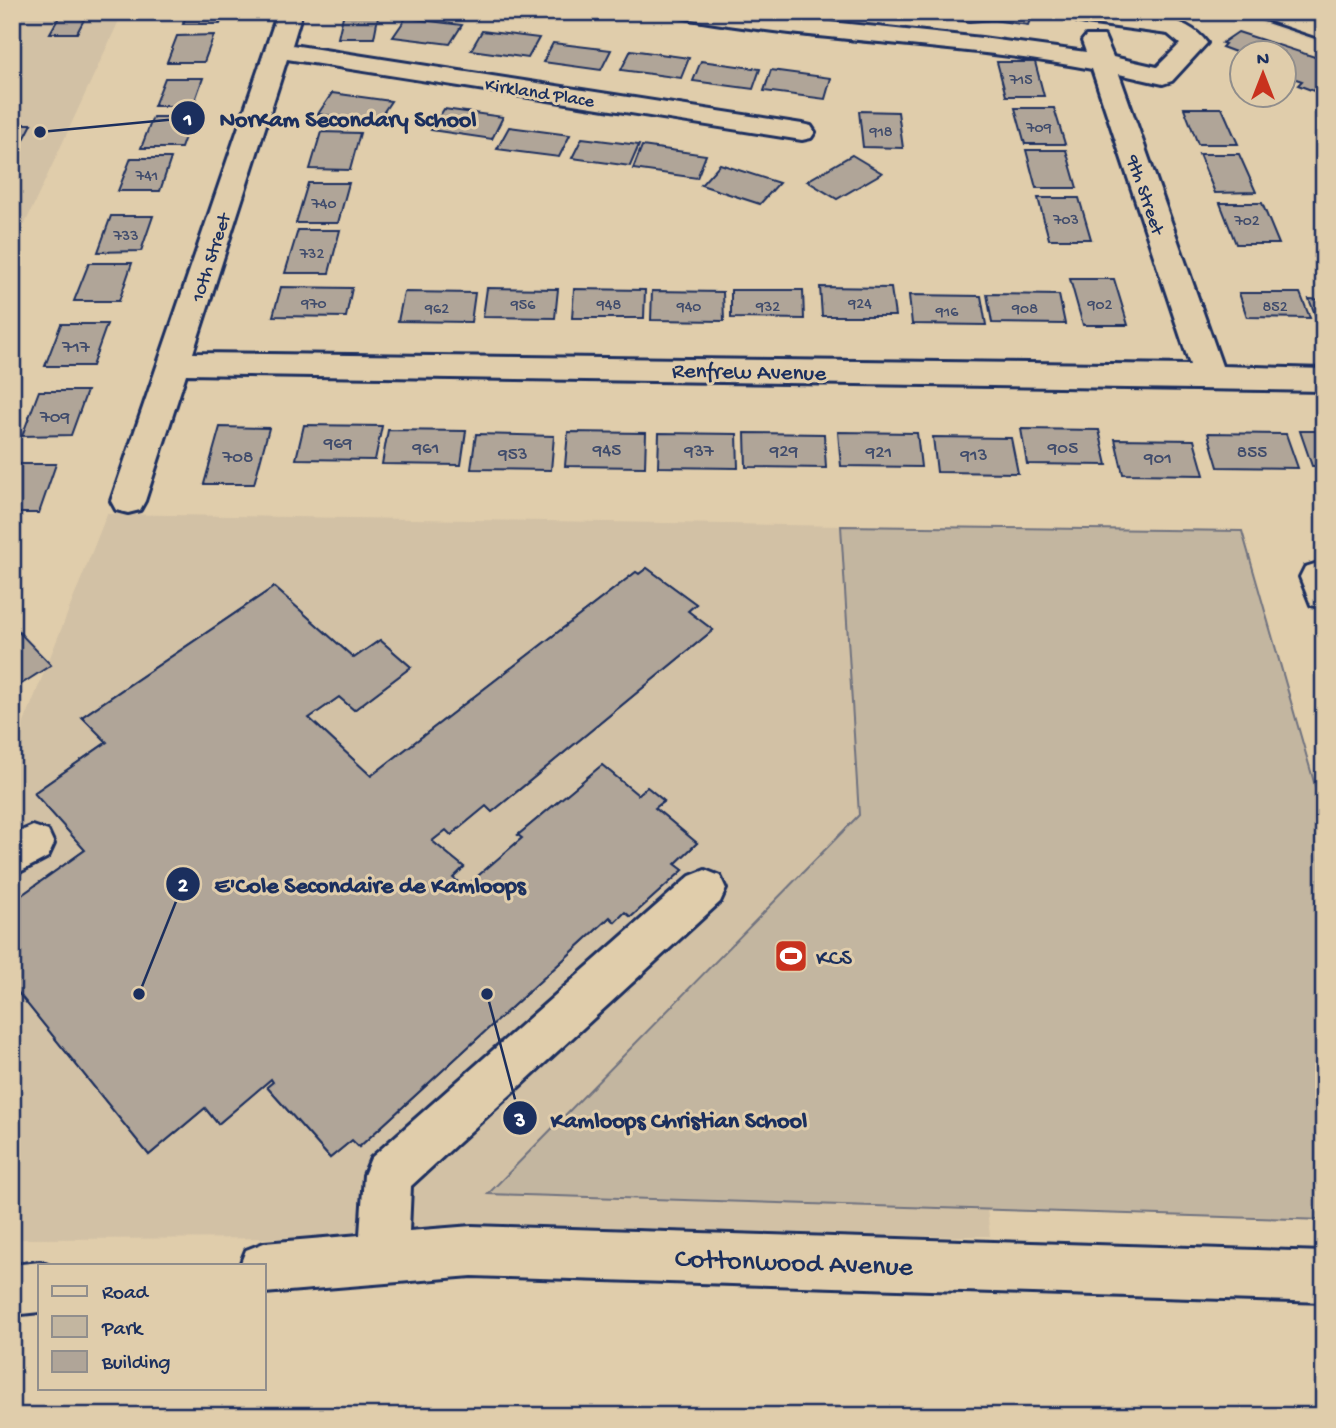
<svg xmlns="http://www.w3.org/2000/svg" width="1336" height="1428" viewBox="0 0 1336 1428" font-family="'Gochi Hand',sans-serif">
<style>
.built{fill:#d2c1a5}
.green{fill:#c3b6a0;stroke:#6f727f;stroke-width:2}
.building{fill:#b0a598;stroke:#1b2f5e;stroke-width:2;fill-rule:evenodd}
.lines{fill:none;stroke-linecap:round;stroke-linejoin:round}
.minor-casing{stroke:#1b2f5e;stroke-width:6}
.major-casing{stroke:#1b2f5e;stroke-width:6}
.minor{fill:#e0cdab;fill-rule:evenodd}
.major{fill:#e0cdab;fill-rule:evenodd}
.labels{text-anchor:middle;stroke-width:6;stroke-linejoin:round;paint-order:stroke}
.far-number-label{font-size:16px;fill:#404c6c}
.far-street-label{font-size:19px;fill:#1b2f5e;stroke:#e0cdab}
.number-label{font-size:19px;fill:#404c6c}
.street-label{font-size:23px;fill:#1b2f5e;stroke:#e0cdab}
.poi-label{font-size:23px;fill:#1b2f5e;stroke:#e0cdab;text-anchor:start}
.near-street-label{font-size:28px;fill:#1b2f5e;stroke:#e0cdab}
.leader{fill:none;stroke:#1b2f5e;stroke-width:2.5}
.callout-dot{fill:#1b2f5e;stroke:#e0cdab;stroke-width:2.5}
.mark-label{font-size:21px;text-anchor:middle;font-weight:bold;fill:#fff}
.callout-label{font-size:24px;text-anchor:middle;font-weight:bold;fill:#1b2f5e;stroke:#e0cdab;stroke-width:6;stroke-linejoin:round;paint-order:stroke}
</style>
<rect width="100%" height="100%" fill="#e0cdab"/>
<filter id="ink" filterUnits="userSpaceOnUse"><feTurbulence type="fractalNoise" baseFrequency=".0143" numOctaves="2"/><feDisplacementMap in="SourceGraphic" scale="14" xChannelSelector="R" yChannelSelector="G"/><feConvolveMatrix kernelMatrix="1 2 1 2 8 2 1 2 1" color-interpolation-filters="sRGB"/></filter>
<g filter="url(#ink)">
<g class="built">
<path d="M12,12H123L12,252Z"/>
<path d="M1222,12H1324V44L1235,14Z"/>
<path d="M107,514L909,527L990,1236L12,1239V753Z"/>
</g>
<path class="green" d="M841,526L1242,531L1324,817V1220L488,1194L859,815Z"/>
<g class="building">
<path d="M62,12H88L77,33H50Z"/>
<path d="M188,12H224L220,24H183Z"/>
<path d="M344,12H379L374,38H338Z"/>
<path d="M930,12H1033L1028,25L993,20L969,22L958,20L950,17L951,15Z"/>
<path d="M406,18L462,25L450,44L393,37Z"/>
<path d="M482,31L539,38L528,58L471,50Z"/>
<path d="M1238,32L1324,60V89L1318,87L1314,91L1298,85L1302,81L1284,75V52H1242V59L1234,57L1238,53L1222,47L1225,44L1222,43Z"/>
<path d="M214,35L204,62H167L177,36Z"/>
<path d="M553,43L611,50L601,70L543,62Z"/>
<path d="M631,50L689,58L681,78L621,70Z"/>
<path d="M701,61L760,69L753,89L693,81Z"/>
<path d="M997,62H1035L1044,96H1006Z"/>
<path d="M771,70L831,78L825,99L764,91Z"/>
<path d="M165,78H203L193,106H154Z"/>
<path d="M332,93L391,101L377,122L318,114Z"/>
<path d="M1015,108H1054L1065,144H1025Z"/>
<path d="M1184,108H1222L1238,144H1198Z"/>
<path d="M444,109L503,117L492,139L431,130Z"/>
<path d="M859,111L898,112L903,148L863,147Z"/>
<path d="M153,117H192L181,148H141Z"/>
<path d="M12,124H32L18,151H12Z"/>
<path d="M509,127L570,135L559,157L497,149Z"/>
<path d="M321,132L360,133L350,170L310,169Z"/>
<path d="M582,138L639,145L630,166L572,158Z"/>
<path d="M642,146L706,155L697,178L633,169Z"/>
<path d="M1026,150H1066L1077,188H1036Z"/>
<path d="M1199,154H1239L1256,192L1215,193Z"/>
<path d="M852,155L882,173L837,199L807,181Z"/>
<path d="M131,158H171L160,191H118Z"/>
<path d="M720,164L779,183L760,204L701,185Z"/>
<path d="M308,183H349L338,223H296Z"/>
<path d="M1038,198H1079L1091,239H1049Z"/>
<path d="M1220,203H1262L1279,244H1236Z"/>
<path d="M111,216H153L141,251L98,252Z"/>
<path d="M298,230H340L329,273H285Z"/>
<path d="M89,263H132L119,301H74Z"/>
<path d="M1070,279H1114L1128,325H1083Z"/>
<path d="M281,287L352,288L346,317L273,316Z"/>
<path d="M820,287L891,288L895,316H822Z"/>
<path d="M487,288L558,289L555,318L483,317Z"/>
<path d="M574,289L645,290L644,318H572Z"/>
<path d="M731,290H803L804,319L731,318Z"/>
<path d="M652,291L723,292L724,321L651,320Z"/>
<path d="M404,292L475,293L471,322L398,321Z"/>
<path d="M1239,293H1300L1310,318L1247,317Z"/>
<path d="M987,294L1059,295L1065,324L992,323Z"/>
<path d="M909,295L981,296L986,325L912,324Z"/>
<path d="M1309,299L1324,300V329H1321Z"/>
<path d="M61,324H107L92,366H45Z"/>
<path d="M39,391H87L71,435L22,436Z"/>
<path d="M304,425L382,426L375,460L296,459Z"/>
<path d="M220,427L269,428L254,484H204Z"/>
<path d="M1021,429L1099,430L1107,465L1027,464Z"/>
<path d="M388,430L466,431L461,465L382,464Z"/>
<path d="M1300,431H1324V466H1312Z"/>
<path d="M568,432L646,433L645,467L565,466Z"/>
<path d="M838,432L917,433L921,467L841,466Z"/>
<path d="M659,433L737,434L738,468L658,467Z"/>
<path d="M745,433L824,434L826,468L746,467Z"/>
<path d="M1208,433L1286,434L1298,468L1218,467Z"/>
<path d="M476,434L554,436L551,470L471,469Z"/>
<path d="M933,437L1011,438L1018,473L937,472Z"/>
<path d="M1115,439L1194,440L1204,475L1123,474Z"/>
<path d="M12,464H56L39,513H12Z"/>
<path d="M647,568L696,604L688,611L713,630L492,812L486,806L451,835L446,830L432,841L464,867L453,878L457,881L450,888L457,894L522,838L518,835L602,765L638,795L647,787L664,801L655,808L697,843L675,864L683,870L631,917L625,912L615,922L610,917L359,1147L352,1140L330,1158L267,1087L273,1082L271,1079L218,1124L205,1108L149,1155L12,985V902L85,850L34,793L107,742L82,717L274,587L354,658L380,640L411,667L354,710L339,697L309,718L371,776L636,572L639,574ZM213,860L340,993L277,1046L152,906Z"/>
<path d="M647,568L696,604L688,611L713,630L492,812L486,806L451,835L446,830L432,841L464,867L453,878L457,881L450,888L457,894L522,838L518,835L602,765L638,795L647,787L664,801L655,808L697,843L675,864L683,870L631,917L625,912L615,922L610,917L359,1147L352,1140L330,1158L267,1087L273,1082L271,1079L218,1124L205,1108L149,1155L12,985V902L85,850L34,793L107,742L82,717L274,587L354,658L380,640L411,667L354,710L339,697L309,718L371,776L636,572L639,574Z"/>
<path d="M12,625L51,665L12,690Z"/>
</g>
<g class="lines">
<defs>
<g id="minor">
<path d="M278,12H302L292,45L802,124L811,126L815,132L811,138L802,140L287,59L193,353L1190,365L1092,69C959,44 823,42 690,19L681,17L678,12H735L982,38L1086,52L1082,41L1086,36H1104L1113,57L1157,67L1180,44L1168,34L1086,23L1077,21L1074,16L1076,12C1115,12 1182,8 1207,43L1172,81L1163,84L1119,74L1222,366L1324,369V391L186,374L145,501L140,510L128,513L116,510L111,501Z"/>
<path d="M1318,563H1324V609L1311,605L1300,577L1305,567Z"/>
<path d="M33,826L48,831L54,844L48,857L12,876V835Z"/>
<path d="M705,870L720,876L726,889L720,902L411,1186L409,1231L472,1226L1324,1252V1302L472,1276L264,1293V1265H240L246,1250L264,1243L360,1235L364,1175L371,1158L690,876Z"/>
<path d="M40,1262L48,1265H40V1312L12,1315V1265Z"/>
</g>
<path id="major" d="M1255,12H1291L1324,24V39L1258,17Z"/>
</defs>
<use href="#minor" class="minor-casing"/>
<use href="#major" class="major-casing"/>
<use href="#minor" class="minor"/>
<use href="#major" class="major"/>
</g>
</g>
<defs>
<symbol id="stadium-square" viewBox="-11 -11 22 22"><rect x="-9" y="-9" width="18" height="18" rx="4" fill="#c8321e" stroke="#e0cdab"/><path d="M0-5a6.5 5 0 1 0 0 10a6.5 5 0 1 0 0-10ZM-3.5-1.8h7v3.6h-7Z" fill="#fff"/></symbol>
</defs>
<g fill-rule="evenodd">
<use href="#stadium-square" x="772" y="937" width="38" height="38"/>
</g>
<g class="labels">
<g class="far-number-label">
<text x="1021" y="84">715</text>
<text x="1039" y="132">709</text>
<text x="881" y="136">918</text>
<text x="147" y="180">741</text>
<text x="324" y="208">740</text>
<text x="1066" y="224">703</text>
<text x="1247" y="225">702</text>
<text x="126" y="240">733</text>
<text x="312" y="258">732</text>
<text x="314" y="308">970</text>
<text x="860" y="308">924</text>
<text x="523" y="309">956</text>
<text x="609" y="309">948</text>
<text x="1100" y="309">902</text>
<text x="689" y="311">940</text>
<text x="768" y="311">932</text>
<text x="1275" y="311">852</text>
<text x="437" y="313">962</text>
<text x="1025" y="313">908</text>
<text x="947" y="316">916</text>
</g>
<g class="far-street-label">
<text transform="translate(540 91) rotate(9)" y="7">Kirkland Place</text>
<text transform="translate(1147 194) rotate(71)" y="7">9th Street</text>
<text transform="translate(209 257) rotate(-72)" y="7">10th Street</text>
</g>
<g class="number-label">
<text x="76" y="352">717</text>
<text x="55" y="422">709</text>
<text x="338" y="448">969</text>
<text x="426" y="453">961</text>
<text x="1063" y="453">905</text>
<text x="607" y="455">945</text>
<text x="699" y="456">937</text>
<text x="784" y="456">929</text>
<text x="879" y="457">921</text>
<text x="1252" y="457">855</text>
<text x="513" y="459">953</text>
<text x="974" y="460">913</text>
<text x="238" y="462">708</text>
<text x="1158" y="463">901</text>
</g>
<g class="street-label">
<text transform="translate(749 370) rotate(1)" y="8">Renfrew Avenue</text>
</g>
<g class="poi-label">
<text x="816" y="964">KCS</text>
</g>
<g class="near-street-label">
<text transform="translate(794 1260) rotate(2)" y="10">Cottonwood Avenue</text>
</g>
</g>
<path class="leader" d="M40 132L188 118M139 994L183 884M487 994L520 1118"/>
<g class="callout-dot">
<circle cx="40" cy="132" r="7"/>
<circle cx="139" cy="994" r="7"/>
<circle cx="487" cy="994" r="7"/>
<circle cx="188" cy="118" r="18"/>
<circle cx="183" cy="884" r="18"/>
<circle cx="520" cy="1118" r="18"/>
</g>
<g class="mark-label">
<text x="188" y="125">1</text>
<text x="183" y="891">2</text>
<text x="520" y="1126">3</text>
</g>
<g class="callout-label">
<text x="348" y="126">NorKam Secondary School</text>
<text x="370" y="892">E'Cole Secondaire de Kamloops</text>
<text x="679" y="1127">Kamloops Christian School</text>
</g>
<rect width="1336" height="1428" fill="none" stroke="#e0cdab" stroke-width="42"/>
<rect x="21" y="21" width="1294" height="1386" fill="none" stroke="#1b2f5e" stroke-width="2.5" filter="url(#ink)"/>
<rect x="38" y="1264" width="228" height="126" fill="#e0cdab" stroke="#918e8c" stroke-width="2"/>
<rect x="52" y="1286" width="35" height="10" fill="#e0cdab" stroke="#918e8c" stroke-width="2"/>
<text x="102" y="1298" font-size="21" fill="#1b2f5e">Road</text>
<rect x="52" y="1316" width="35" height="21" fill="#c3b6a0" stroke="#918e8c" stroke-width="2"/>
<text x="102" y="1334" font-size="21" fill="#1b2f5e">Park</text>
<rect x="52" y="1351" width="35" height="21" fill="#b0a598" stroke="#918e8c" stroke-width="2"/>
<text x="102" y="1368" font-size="21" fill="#1b2f5e">Building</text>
<g transform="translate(1263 74)"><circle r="33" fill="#e0cdab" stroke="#918e8c" stroke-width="2"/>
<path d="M0-5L12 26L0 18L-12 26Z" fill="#c8321e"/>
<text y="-10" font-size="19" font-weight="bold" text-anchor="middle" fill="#1b2f5e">N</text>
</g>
</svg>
